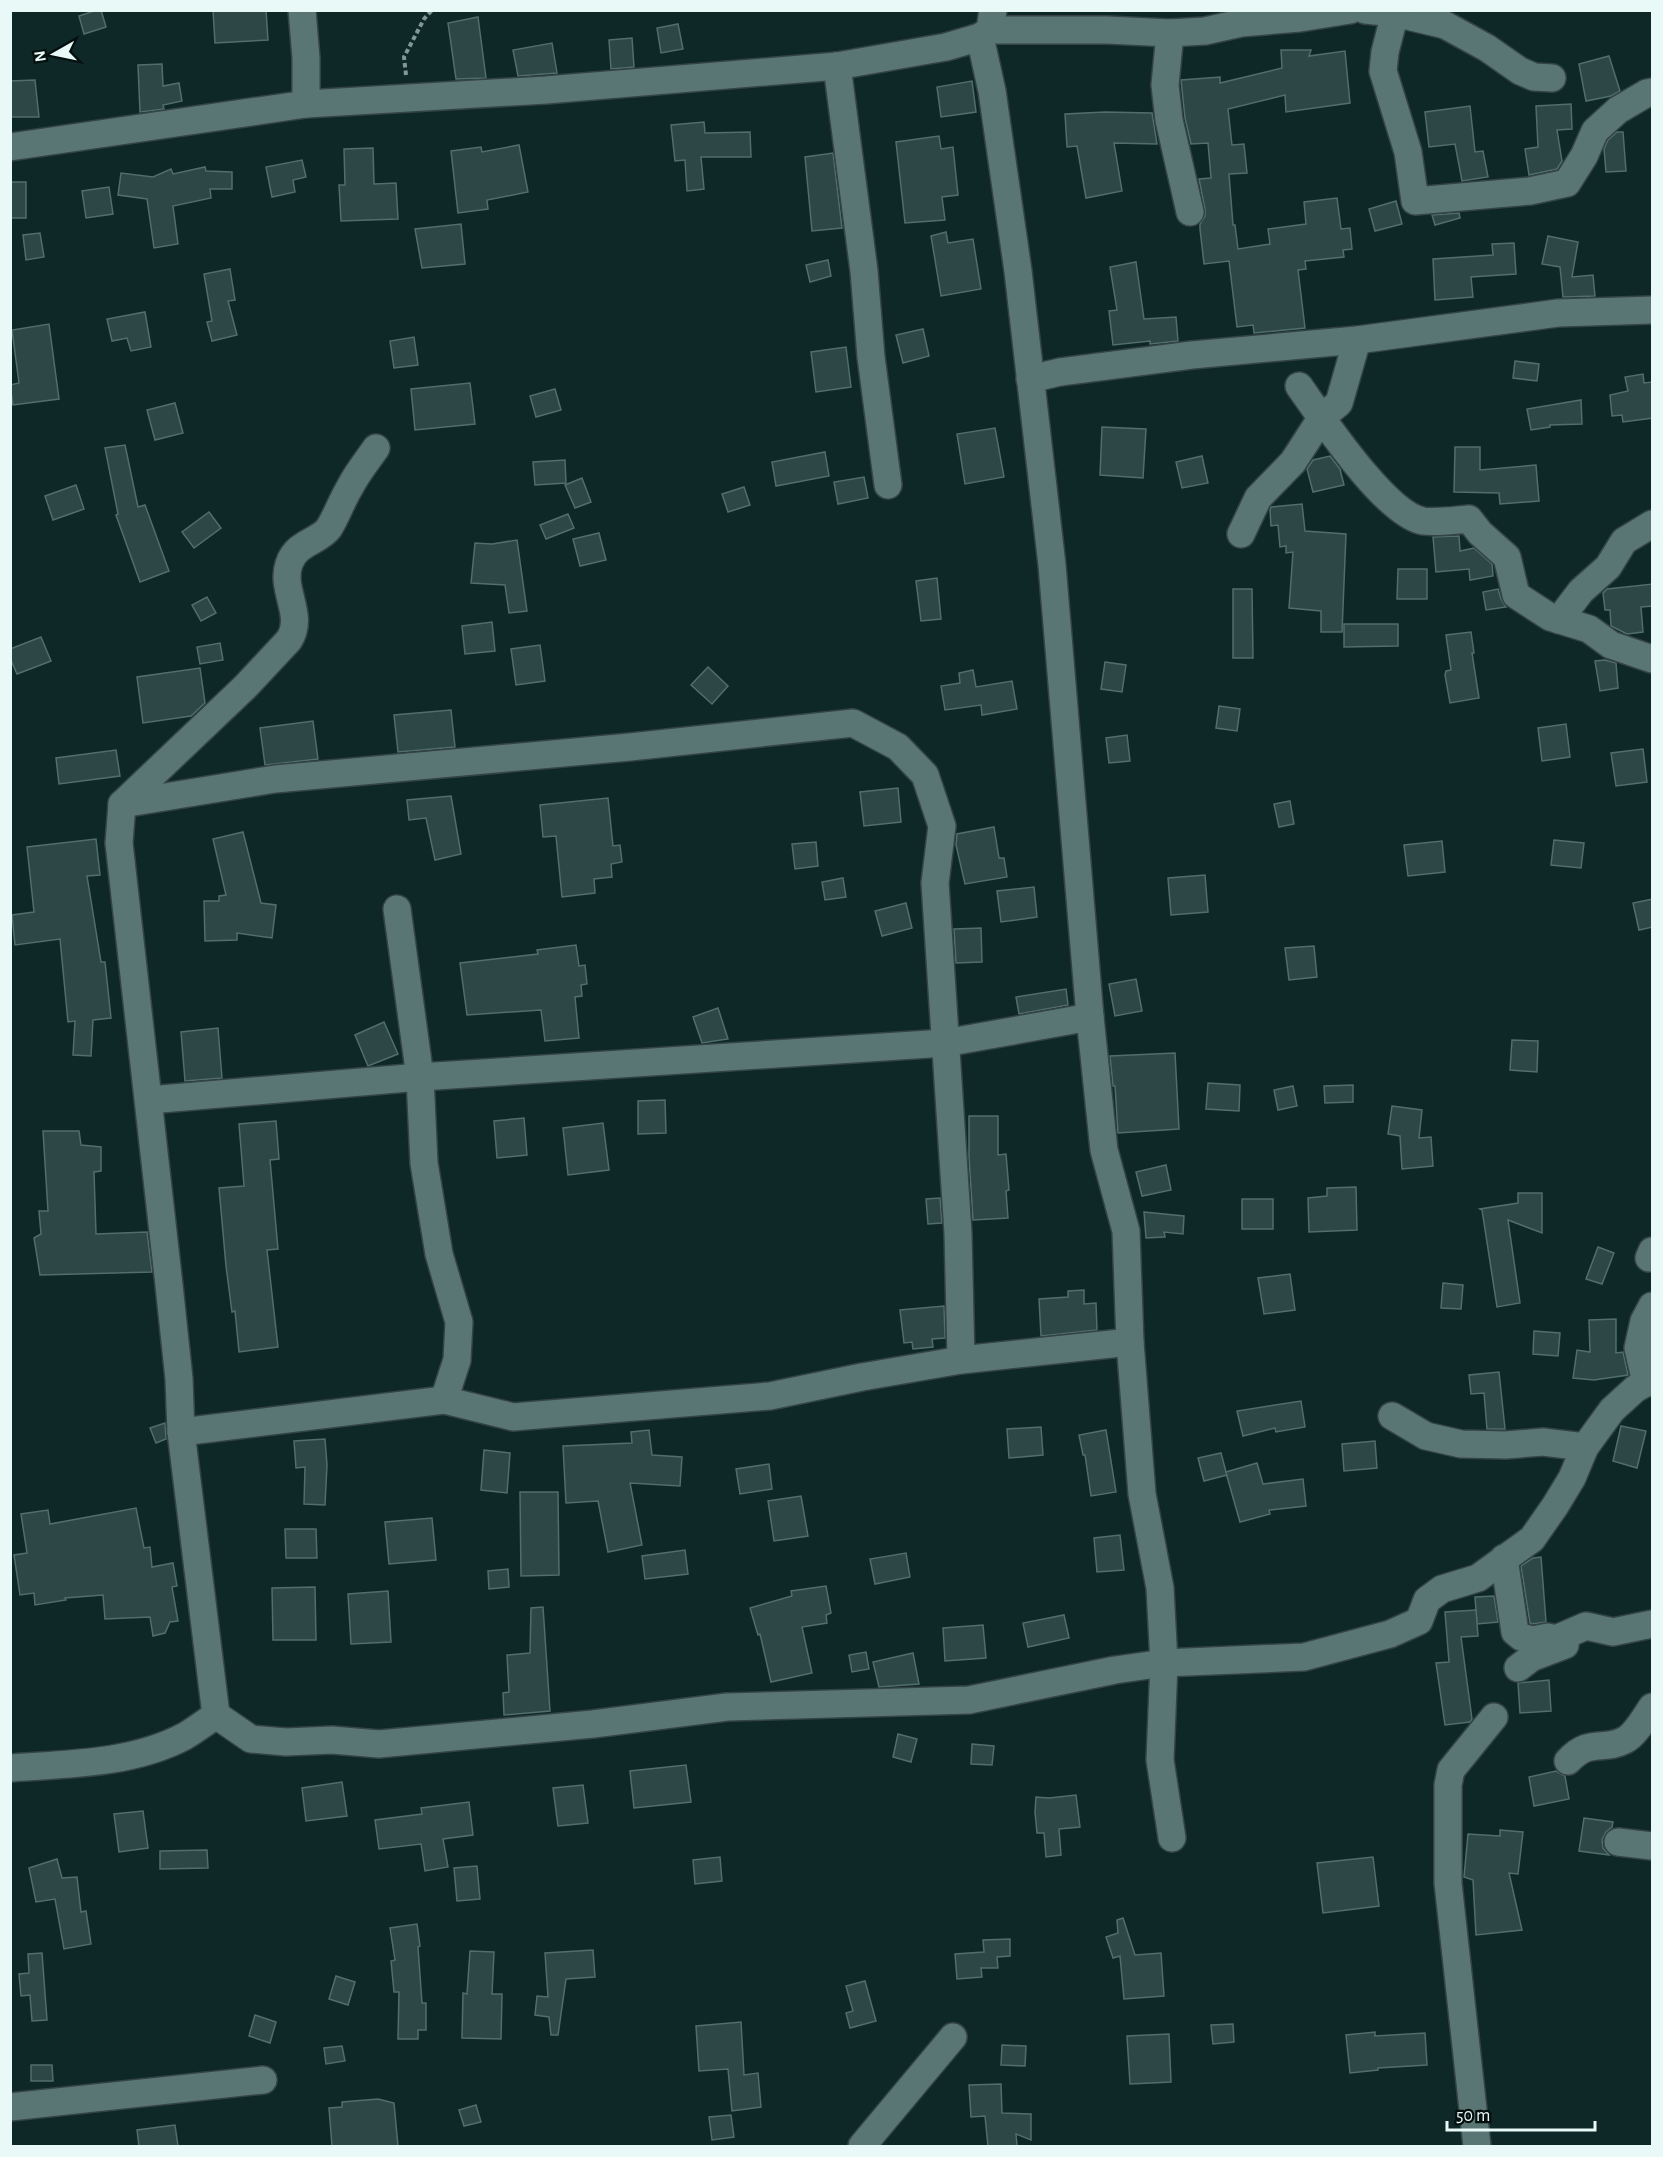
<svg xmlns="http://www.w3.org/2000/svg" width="1663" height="2157" viewBox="0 0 1663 2157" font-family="'Alegreya Sans',sans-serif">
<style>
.building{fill:#2d4746;stroke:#516d6c;stroke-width:1.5}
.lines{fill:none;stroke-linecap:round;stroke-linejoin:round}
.minor-casing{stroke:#334443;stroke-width:30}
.path{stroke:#829897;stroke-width:4;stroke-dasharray:4.5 3;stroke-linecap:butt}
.minor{stroke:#5a7674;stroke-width:27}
</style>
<rect width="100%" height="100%" fill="#0d2827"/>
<g class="building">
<path d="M97,10H101L106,27L84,34L79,16Z"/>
<path d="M213,10H266L268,40L215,43Z"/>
<path d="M478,17L486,78L456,79L448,23Z"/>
<path d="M678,24L683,49L661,53L657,28Z"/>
<path d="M632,38L634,67L611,69L609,40Z"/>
<path d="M552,43L557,73L518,76L513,50Z"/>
<path d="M1281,50H1311L1309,56L1345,51L1350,103L1286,112L1285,95L1228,109L1232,145L1244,144L1247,173L1229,174L1233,225H1235L1238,249L1270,244L1268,229L1306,224L1304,202L1337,198L1341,229L1350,228L1352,249L1343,250L1344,257L1305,261L1306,269L1298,270L1305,328L1254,333L1253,325L1237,327L1229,261L1204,264L1200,229V224L1205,216V209L1199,179L1211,178L1208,143L1191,144L1185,118L1181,80L1220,77V83L1282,68Z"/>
<path d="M1609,56L1620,91L1611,96L1586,101L1579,64Z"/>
<path d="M162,64L163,86L179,83L182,101L163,105L164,109L140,112L138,65Z"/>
<path d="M35,80L39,117H10V81Z"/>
<path d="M972,81L976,112L941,117L937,87Z"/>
<path d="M1571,104L1572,129L1557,130L1562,161L1557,169L1529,175L1525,149L1538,147L1536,106Z"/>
<path d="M1470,106L1475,152L1483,151L1488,177L1462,181L1455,144L1429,147L1425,112Z"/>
<path d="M1105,112L1152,113L1157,144L1114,143L1122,191L1086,198L1077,146L1067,147L1065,114Z"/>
<path d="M704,122L705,133L750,132L751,157H701L704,189L687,191L685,160L675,161L671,125Z"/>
<path d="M1617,132H1623L1626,171L1606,172L1604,149L1608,140Z"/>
<path d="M939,136L941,149L953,147L958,195L942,197L945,220L905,223L896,142Z"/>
<path d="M519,145L528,192L487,200L488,209L458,213L451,151L481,147L482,152Z"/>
<path d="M373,148L374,184L396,183L398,219L341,221L339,185H345L344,149Z"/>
<path d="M833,153L842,228L812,231L805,157Z"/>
<path d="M302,160L306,177L293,180L295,192L272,197L266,167Z"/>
<path d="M205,167L206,171L232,172V189H210L211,198L173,206L178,244L154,248L147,199L118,195L121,173L153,177L171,169L173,174Z"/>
<rect x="10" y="182" width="16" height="36"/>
<path d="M109,187L113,214L86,218L82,191Z"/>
<path d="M1396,201L1402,224L1375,231L1369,209Z"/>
<path d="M1459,213L1460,218L1435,225L1432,215Z"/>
<path d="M461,224L465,264L422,268L415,229Z"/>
<path d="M946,232L948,243L973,239L981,289L941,296L931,236Z"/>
<path d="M40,233L44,257L26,260L23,235Z"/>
<path d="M1548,236L1578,242L1572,277L1593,275L1595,296L1563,297L1560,267L1542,264Z"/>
<path d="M1514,243L1516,274L1471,277L1473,297L1435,300L1433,259L1493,255L1492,244Z"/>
<path d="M828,260L831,276L810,282L806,265Z"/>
<path d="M1136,262L1144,319L1176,317L1178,341L1150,344V341L1113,345L1109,311L1117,310L1110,267Z"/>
<path d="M230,269L235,300L228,301L237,335L212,341L207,322L212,321L204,274Z"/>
<path d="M145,312L151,347L131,351L127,338L112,341L107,319Z"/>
<path d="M49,324L59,399L13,405L10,385L19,383L12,330Z"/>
<path d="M923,329L929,356L903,363L896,335Z"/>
<path d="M414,337L418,365L394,368L390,341Z"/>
<path d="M846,347L851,387L816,392L811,352Z"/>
<path d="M1515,361L1539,364L1537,381L1513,378Z"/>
<path d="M1643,374L1644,383L1653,382V418L1623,422L1622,415L1612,416L1610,395L1628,391L1625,377Z"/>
<path d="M470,383L475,424L415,430L411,389Z"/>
<path d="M555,389L561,410L536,417L530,396Z"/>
<path d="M1581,400L1582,424L1550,425V427L1531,430L1527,409Z"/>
<path d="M175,403L183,433L155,440L147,410Z"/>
<path d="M1102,427L1146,429L1143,478L1100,475Z"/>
<path d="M995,428L1004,477L965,484L957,434Z"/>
<path d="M125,445L138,507L145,505L169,571L140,582L116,515L118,514L105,448Z"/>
<path d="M1455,447H1480V470L1536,465L1539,501L1500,504L1499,493L1454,492Z"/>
<path d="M825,452L829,476L776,486L772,462Z"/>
<path d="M1202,456L1208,483L1182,488L1176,462Z"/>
<path d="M1330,456L1340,469L1344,485L1313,492L1307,469L1313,460Z"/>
<path d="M565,460L566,483L535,485L533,462Z"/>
<path d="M864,477L868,498L838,504L834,482Z"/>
<path d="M582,478L591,502L575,508L565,485Z"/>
<path d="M76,485L84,509L53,520L45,496Z"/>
<path d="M744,487L750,505L728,512L722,494Z"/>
<path d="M1302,504L1305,531L1346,534L1342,632H1321V611L1289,608L1293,552L1286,553V546L1280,547L1278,525L1271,526L1270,510L1271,507Z"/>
<path d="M209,512L221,528L194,548L182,532Z"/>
<path d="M568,514L574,528L546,539L540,525Z"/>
<path d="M599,533L606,560L580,566L573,539Z"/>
<path d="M1459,536L1460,551L1474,548L1492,564L1493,576L1470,580L1469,569L1436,572L1433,537Z"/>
<path d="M517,540L527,611L509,613L505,585L471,583L475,543L492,544Z"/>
<path d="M1398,569H1427V599H1397Z"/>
<path d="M937,578L941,619L921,621L916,581Z"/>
<path d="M1653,584V606L1641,607L1643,632L1627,634L1611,626L1610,610H1605L1603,593L1607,589Z"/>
<path d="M1233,589H1252L1253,658H1233Z"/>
<path d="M1498,589L1501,599L1506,607L1486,610L1483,592Z"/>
<path d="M207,597L216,613L201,621L192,605Z"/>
<path d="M492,622L495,651L465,654L462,626Z"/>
<path d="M1344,624H1398V646L1344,647Z"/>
<path d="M1471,632L1474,653H1472L1479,698L1450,703L1445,675L1446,671L1451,670L1446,635Z"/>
<path d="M41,637L51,661L17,674L10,658V649Z"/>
<path d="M220,643L223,660L200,664L197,647Z"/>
<path d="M540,645L545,681L516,685L511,649Z"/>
<path d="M1605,660L1616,663L1618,688L1600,691L1595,661Z"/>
<path d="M1105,662L1126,665L1122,692L1101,689Z"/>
<path d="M708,667L728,686L712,704L691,685Z"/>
<path d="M200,668L205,703L191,716L143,723L137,677Z"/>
<path d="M973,670L976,687L1012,681L1017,709L982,715L981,705L945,710L941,686L960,683L959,673Z"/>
<path d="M1219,706L1240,709L1237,731L1216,728Z"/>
<path d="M451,710L455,747L398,752L394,715Z"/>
<path d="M313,721L318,759L265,765L260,728Z"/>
<path d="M1566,724L1570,757L1542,761L1538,728Z"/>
<path d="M1127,735L1130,761L1109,763L1106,738Z"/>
<path d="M1643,749L1647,782L1616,786L1611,753Z"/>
<path d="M116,750L120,776L59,784L56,758Z"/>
<path d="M898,788L901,822L864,826L860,792Z"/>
<path d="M451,796L461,854L435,860L426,818L409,820L407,800Z"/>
<path d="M608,798L613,846L620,845L622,862L611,864L612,877L594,879L595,893L562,897L556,836L543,837L540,805Z"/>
<path d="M1290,801L1294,824L1279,827L1274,804Z"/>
<path d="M994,827L999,858H1004L1007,877L965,884L956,845L957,834Z"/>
<path d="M243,832L261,903L276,905L272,938L237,933V940L205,941L204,901H219V896L226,895L213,839Z"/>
<path d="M96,839L100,875L87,876L101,962H105L111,1018L93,1020L91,1056L73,1055L75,1021L68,1022L60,939L15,945L12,915L34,912L27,847Z"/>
<path d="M1554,840L1584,843L1581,868L1551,865Z"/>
<path d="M1442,841L1445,872L1408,876L1404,845Z"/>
<path d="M816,842L818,866L795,869L792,844Z"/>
<path d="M1205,875L1208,912L1171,915L1168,878Z"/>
<path d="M843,878L846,897L825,900L822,882Z"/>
<path d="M1034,887L1037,917L1001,922L997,891Z"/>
<path d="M1653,899V927L1639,930L1633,903Z"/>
<path d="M906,903L912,928L882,936L875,911Z"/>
<path d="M981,928L982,962L956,963L954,929Z"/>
<path d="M576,945L579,966L585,965L587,984L581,985L582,996L575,997L579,1038L545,1041L541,1010L467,1015L460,963L538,954L537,950Z"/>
<path d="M1314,946L1317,977L1289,980L1285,948Z"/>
<path d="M1136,979L1142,1011L1115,1016L1109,984Z"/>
<path d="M1066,989L1068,1005L1019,1014L1016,997Z"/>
<path d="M718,1008L728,1039L702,1043L693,1017Z"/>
<path d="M384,1022L398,1054L368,1066L355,1035Z"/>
<path d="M218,1028L222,1078L185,1081L181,1032Z"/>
<path d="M1512,1040L1538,1041L1537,1072L1510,1070Z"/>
<path d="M1175,1053L1179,1129L1118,1133L1115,1086H1113L1110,1056Z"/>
<path d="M1208,1083L1240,1085L1239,1111L1206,1109Z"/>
<path d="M1353,1085V1102L1325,1103L1324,1086Z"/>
<path d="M1293,1086L1297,1106L1278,1110L1274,1090Z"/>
<path d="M665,1100L666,1133L638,1134V1101Z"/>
<path d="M1392,1106L1422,1110L1419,1138L1431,1137L1433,1166L1402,1169L1400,1136L1388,1134Z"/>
<path d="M969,1116H998V1155L1006,1154L1009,1190L1006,1191L1008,1218L973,1220L969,1157Z"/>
<path d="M524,1118L527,1155L497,1158L494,1121Z"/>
<path d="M276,1121L279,1159L270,1160L278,1249L267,1250L278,1347L239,1352L235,1311L232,1312L226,1266L219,1188L244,1186L239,1124Z"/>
<path d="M603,1123L609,1170L568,1175L563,1128Z"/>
<path d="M43,1131H79L81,1145L101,1147V1171L94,1172L96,1234L147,1232L152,1272L40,1275L34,1238L41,1234L39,1211H48Z"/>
<path d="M1166,1165L1171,1190L1142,1196L1136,1172Z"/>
<path d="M1356,1187L1357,1230L1309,1232L1308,1198L1327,1196V1188Z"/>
<path d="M1518,1193H1542V1233L1508,1220L1520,1303L1497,1307L1482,1210L1480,1209L1518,1203Z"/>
<path d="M940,1198L942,1223L928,1224L926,1199Z"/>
<rect x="1242" y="1199" width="31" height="30"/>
<path d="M1144,1212L1184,1216L1183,1234L1164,1232L1165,1237L1146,1238Z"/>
<path d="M1598,1247L1614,1253L1602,1284L1586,1279Z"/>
<path d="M1290,1274L1295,1310L1264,1314L1258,1278Z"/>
<path d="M1443,1283L1463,1285L1461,1309L1441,1308Z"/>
<path d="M1084,1290V1304L1096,1303L1097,1330L1041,1336L1039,1299L1068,1297V1291Z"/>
<path d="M944,1306L945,1338L932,1339L933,1347L913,1349L912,1342L904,1343L900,1310Z"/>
<path d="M1616,1319V1353L1623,1352L1628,1375L1594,1380L1573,1378L1577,1350L1590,1352L1589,1320Z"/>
<path d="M1534,1331L1560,1333L1558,1356L1533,1354Z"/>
<path d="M1499,1372L1505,1429H1487L1484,1393L1471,1394L1469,1375Z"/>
<path d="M1301,1401L1305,1427L1276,1432L1275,1428L1243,1436L1237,1411Z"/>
<path d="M165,1423L166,1439L156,1443L150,1428Z"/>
<path d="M1621,1426L1646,1431L1637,1468L1613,1461Z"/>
<path d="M1041,1427L1043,1455L1009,1458L1007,1429Z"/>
<path d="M649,1430L652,1455L682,1457L680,1486L630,1483L642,1545L608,1552L598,1501L566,1503L563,1446L632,1443L631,1432Z"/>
<path d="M1106,1430L1116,1492L1091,1496L1085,1455H1083L1079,1435Z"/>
<path d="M325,1439L327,1465L325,1505L304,1504L305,1467L296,1468L294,1441Z"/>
<path d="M1375,1441L1377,1468L1344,1471L1342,1444Z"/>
<path d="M484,1450L510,1453L507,1493L481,1490Z"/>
<path d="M1221,1453L1226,1472L1257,1463L1263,1484L1303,1479L1306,1506L1269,1510L1270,1514L1240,1522L1226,1473L1227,1475L1204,1481L1198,1458Z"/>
<path d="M769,1464L772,1489L740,1494L736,1469Z"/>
<path d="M520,1492H558L559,1575L521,1576Z"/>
<path d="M801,1496L808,1536L774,1541L768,1501Z"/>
<path d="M136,1508L144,1548L150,1547L152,1567L173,1563L177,1586L172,1587L178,1621L170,1622L165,1633L153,1636L150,1617L105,1619L103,1595L65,1598L66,1600L35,1605L34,1593L20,1595L14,1555L27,1553L21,1514L48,1510L50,1524Z"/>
<path d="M432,1518L436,1560L389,1564L385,1522Z"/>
<path d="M285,1529H316L317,1558H286Z"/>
<path d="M1120,1535L1124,1570L1097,1572L1094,1538Z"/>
<path d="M685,1550L688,1574L645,1579L642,1556Z"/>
<path d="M906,1553L910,1577L875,1584L870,1559Z"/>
<path d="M1541,1557L1546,1622L1532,1624L1530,1623L1521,1566L1533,1558Z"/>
<path d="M508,1569L509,1587L489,1589L488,1571Z"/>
<path d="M826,1586L831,1613L826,1615L827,1623L802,1627L812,1673L771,1682L760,1634L758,1635L750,1608L792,1596L791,1591Z"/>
<path d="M315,1587L316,1640H273L272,1588Z"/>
<path d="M388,1591L391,1642L351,1644L348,1594Z"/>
<path d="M1494,1596L1498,1622L1477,1624L1475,1597Z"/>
<path d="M543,1607L550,1711L504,1715L503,1693L509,1692L507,1655L530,1653L531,1608Z"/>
<path d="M1476,1610L1478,1636L1461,1637L1472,1719L1470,1722L1445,1725L1436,1663L1449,1662L1445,1612Z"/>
<path d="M1064,1615L1069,1638L1028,1647L1023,1623Z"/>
<path d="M983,1625L986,1658L945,1661L943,1628Z"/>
<path d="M866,1652L869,1669L852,1672L849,1655Z"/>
<path d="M913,1653L919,1684L879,1687L873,1662Z"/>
<path d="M1549,1680L1551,1711L1520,1713L1518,1683Z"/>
<path d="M898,1734L917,1739L911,1762L893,1757Z"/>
<path d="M972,1744L994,1746L992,1765L971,1764Z"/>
<path d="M686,1765L691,1802L634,1808L630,1771Z"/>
<path d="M1556,1771L1565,1776L1569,1799L1534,1806L1529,1777Z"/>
<path d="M342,1782L347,1816L306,1821L302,1788Z"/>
<path d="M583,1785L588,1823L558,1826L553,1788Z"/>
<path d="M1076,1795L1080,1827L1059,1829L1061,1855L1046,1857L1044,1833H1037L1035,1812L1036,1797L1049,1798Z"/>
<path d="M469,1802L473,1835L443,1839L448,1867L425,1871L421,1844L379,1849L375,1820L422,1814L421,1808Z"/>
<path d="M143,1811L148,1848L119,1852L114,1814Z"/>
<path d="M1584,1818L1613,1822L1612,1827L1606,1832L1602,1840L1603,1848L1609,1855L1579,1851Z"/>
<path d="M1500,1830L1523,1832L1518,1874L1509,1873L1522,1930L1476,1935L1473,1880L1464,1877L1468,1834L1500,1836Z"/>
<path d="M207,1850L208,1868L160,1869V1851Z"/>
<path d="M720,1857L722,1881L695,1884L693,1860Z"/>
<path d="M1373,1857L1379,1906L1323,1913L1317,1863Z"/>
<path d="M57,1859L62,1878L77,1877L81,1912L86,1911L91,1944L64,1949L55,1899L36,1902L29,1868Z"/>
<path d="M477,1866L480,1899L457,1901L454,1868Z"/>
<path d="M1123,1918L1135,1955L1161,1953L1164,1996L1124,1999L1120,1956L1113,1958L1106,1937L1118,1933L1117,1920Z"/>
<path d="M417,1924L420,1946L418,1947L422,2003H426V2030H418V2039H398L399,1992H394L391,1961L395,1960L390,1928Z"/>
<path d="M1010,1939V1956L997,1957L998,1968H981L982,1977L957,1979L955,1954L984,1952L983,1940Z"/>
<path d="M593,1950L595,1977L566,1979L558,2035H551L549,2017L535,2015L537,1996L548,1997L545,1953Z"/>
<path d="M470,1951L494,1952L492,1994H502L501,2039L462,2038L463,1993L467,1994Z"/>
<path d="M42,1953L47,2020L32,2021L30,1995L21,1996L19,1974L29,1973L28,1954Z"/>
<path d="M336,1976L355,1982L348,2005L329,1999Z"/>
<path d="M865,1981L876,2021L850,2028L846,2013L853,2011L846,1986Z"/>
<path d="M255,2015L276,2022L270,2043L249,2036Z"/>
<path d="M741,2022L744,2075L758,2073L761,2107L732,2111L728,2069L699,2071L696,2026Z"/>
<path d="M1233,2024L1234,2042L1213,2044L1211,2025Z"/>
<path d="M1375,2032V2036L1425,2033L1427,2065L1378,2068V2070L1350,2073L1346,2035Z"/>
<path d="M1169,2034L1171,2082L1130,2084L1127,2036Z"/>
<path d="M1002,2045L1026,2046L1025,2066L1001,2065Z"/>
<path d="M342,2046L345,2061L326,2064L324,2048Z"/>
<path d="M31,2065H52L53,2081H31Z"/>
<path d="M1001,2084L1002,2113L1031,2114V2140L1016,2134L1017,2146H988L985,2116L971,2117L969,2085Z"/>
<path d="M378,2099L394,2103L398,2146H332L329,2108L342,2107V2102Z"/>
<path d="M476,2105L481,2122L464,2126L459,2110Z"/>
<path d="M731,2115L734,2137L712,2140L709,2117Z"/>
<path d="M175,2125L178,2146H139L137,2130Z"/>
</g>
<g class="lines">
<defs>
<g id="minor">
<path d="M302,10L306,58V104"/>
<path d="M1365,10L1395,13L1445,25L1487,48L1520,71L1534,77L1552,78"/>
<path d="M1395,13L1385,52L1383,71L1408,152L1415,201L1530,191L1567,183L1584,156L1595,131L1618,110L1647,93L1652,92"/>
<path d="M990,30H1107L1170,33L1205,31L1241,23L1300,18L1350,10"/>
<path d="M1170,33L1165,85L1169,120L1190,212"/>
<path d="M980,37L992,91L1018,271L1052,565L1090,1017"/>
<path d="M837,66L864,271L871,357L888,485"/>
<path d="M10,147L306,104L546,90L837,66L946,47L980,37L990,30L993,10"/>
<path d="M1030,379L1060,372L1192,355L1357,340L1558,313L1652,310"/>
<path d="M1299,386C1322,418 1385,514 1423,521C1437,523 1455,520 1469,519L1480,533L1507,557L1516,595L1550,617L1589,629L1611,645L1652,659"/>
<path d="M1241,534L1258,498L1293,462L1322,417L1339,403L1357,340"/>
<path d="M1559,620L1581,591L1608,567L1624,541L1652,524"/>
<path d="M122,804L275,779L630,747L853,723L898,747L925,775L942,826L935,883L958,1233L961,1360"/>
<path d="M397,909L420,1077L424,1163L439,1254L459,1322L457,1360L444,1400"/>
<path d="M149,1100L420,1077L945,1043L1090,1017L1104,1150L1126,1231L1130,1342L961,1360L862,1377L770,1396L513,1417L444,1400L181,1432"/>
<path d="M1649,1258L1652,1251"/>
<path d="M1130,1342L1142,1494L1160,1588L1164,1663L1160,1760L1172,1838"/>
<path d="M1646,1383L1638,1348L1644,1321L1652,1306"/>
<path d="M1392,1416L1426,1436L1461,1444L1506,1445L1543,1442L1585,1447"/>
<path d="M1504,1558L1515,1632L1521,1637L1533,1640L1548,1637L1556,1639L1586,1626L1613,1632L1652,1624"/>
<path d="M1518,1668L1531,1658L1565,1645"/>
<path d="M216,1715L181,1432L179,1379L169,1285L119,843L122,804L246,686L289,640C305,615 280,590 289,564C296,542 319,542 329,528C337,515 342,500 350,487C357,473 367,461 376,448"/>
<path d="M1568,1761C1590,1737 1603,1752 1625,1740C1636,1734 1645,1717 1652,1707"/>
<path d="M10,1768C67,1764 133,1764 185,1736C195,1730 206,1722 216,1715L251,1739L286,1742L332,1740L379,1744L593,1724L727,1707L969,1700L1115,1670L1164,1663L1304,1657L1390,1634L1419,1621L1427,1600L1442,1589L1478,1578L1532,1539L1555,1506L1572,1478L1585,1447L1612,1410L1635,1389L1652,1379"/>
<path d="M1618,1842L1652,1846"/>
<path d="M10,2107L263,2080"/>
<path d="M862,2146L953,2037"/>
<path d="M1477,2146L1448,1883V1785L1451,1770L1494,1717"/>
</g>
</defs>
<use href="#minor" class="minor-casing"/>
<path class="path" d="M406,75L404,57L424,19L432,10"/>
<use href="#minor" class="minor"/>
</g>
<rect width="1663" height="2157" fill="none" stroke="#e9f9f8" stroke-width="24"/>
<g transform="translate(54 54) rotate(261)" stroke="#050f0e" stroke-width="4.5" paint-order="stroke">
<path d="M0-4.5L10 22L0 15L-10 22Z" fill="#e9f9f8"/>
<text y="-9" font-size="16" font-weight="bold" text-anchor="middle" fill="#e9f9f8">N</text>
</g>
<path d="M1447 2121v9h148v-9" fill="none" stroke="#e9f9f8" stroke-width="3"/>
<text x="1456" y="2121" font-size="18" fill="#e9f9f8" stroke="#050f0e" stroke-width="4.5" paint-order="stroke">50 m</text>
</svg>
